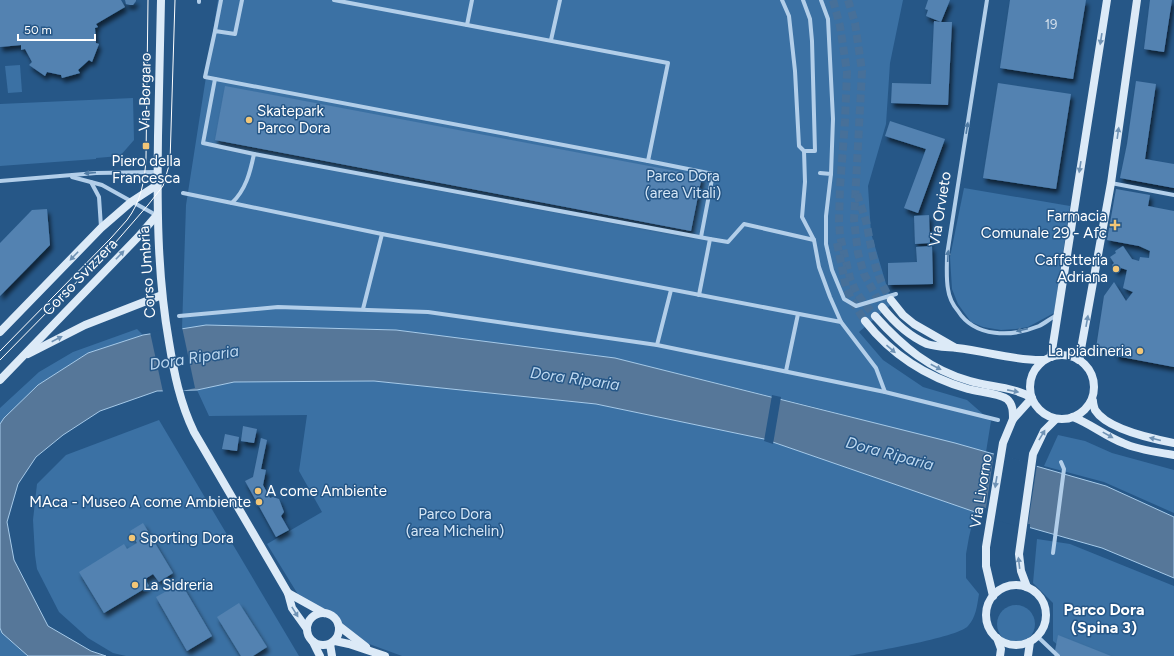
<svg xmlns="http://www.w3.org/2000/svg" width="1174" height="656" viewBox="0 0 1174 656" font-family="Figtree,sans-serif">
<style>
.green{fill:#3b71a4}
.water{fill:#567799;stroke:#a6cae9}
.pier{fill:#265787}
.building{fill:#5382b1;filter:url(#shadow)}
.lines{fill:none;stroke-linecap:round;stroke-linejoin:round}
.secondary-tunnel{stroke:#477099;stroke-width:8;stroke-dasharray:8 4;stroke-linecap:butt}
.street{stroke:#b2cee9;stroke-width:4}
.secondary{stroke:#dceaf7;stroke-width:8}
.tram{stroke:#fff;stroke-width:1}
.oneway{fill:#6f92b4}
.oneway2{fill:#507ba4}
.poi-dot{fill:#f2c677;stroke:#265787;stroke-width:1.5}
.labels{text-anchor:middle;stroke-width:3;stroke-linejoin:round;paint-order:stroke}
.number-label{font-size:13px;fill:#d4e0ec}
.street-label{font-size:15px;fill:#fff;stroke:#265787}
.poi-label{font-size:15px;fill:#fff;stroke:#265787;text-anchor:start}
.park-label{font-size:15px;fill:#d6e7f7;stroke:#265787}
.water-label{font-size:16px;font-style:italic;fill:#bdd8f0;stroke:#265787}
.neighbourhood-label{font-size:16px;font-weight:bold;fill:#fff;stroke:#265787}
</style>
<defs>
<filter id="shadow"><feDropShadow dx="2.5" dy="4.5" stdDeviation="2" flood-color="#0009"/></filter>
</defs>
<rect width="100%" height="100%" fill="#265787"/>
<g class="green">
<path d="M218,0H903L890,63L886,124L868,186L871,233L892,304L859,332L883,360L923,387L967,400L991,421L986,452L810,406L615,358L396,330L206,325L182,329L186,205Z"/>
<path d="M20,65L22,92L8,93L5,66Z"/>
<path d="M133,98L134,140L120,156L96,158V159L0,166V104Z"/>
<path d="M964,188L1070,206L1054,313L1028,327L1016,329L1001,330L983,327L971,322L958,304L952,289L950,257Z"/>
<path d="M137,329L143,335L88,353L38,385L0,431V408L39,372L73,352Z"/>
<path d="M374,381L596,404L764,439L975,512L969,537L966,554V578L979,594C977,606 976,617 968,626C957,638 869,652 849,656H402L361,641L348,631L337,616L331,611L302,601L267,544L322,512L299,471L307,415L209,416L197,390L234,382Z"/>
<path d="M159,420L299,656H126L113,653L88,638L59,612L37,569L35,555L33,520L37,484L66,455Z"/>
<path d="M1058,435L1085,441L1112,453L1174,470V513L1104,482L1044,466Z"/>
<path d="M1037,539L1070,544L1174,586V656H1071L1053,641V603L1033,583Z"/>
<circle cx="1016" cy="624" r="19"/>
<path d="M0,627L2,633L28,656H0Z"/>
</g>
<path class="water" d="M206,325L396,330L615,358L955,443L1106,486L1174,517V578L1102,548L975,512L764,439L596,404L374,381L234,382L197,390L157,391L100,411L63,435L36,457L18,484L7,522L14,560L48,626L91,651L106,656H28L2,633L0,628V424L4,418L38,385L88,353L143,335Z"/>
<g class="pier">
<path d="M182,327L195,388L178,392H163L150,332Z"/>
<path d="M772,395L781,397L773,444L764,441Z"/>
<path d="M994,453L1037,465L1028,524H1030V530L982,516L983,508H986Z"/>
</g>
<g class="building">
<path d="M0,0H121L125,7L96,24L98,27L95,28L96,43L99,44L92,62L89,60L78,70L80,73L62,78L61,75L47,72L45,76L29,65L32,62L25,49L21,50V45L0,47Z"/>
<path d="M125,0H136V1L133,5H130L126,4Z"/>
<path d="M928,0H950L941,22H952L948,105L891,103L892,83L931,84L934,21L941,22L926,16L928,10L925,9Z"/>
<path d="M1010,0H1086L1073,79L1000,68Z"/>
<path d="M1150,0H1172L1164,52L1144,49Z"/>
<path d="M1136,81L1156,84L1145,159L1174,164V188L1120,178L1127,144Z"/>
<path d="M998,83L1071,94L1056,189L983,178Z"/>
<path d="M225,86L702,176L691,231L215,140Z"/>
<path d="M890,121L945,139L918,213L904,208L926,149L885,136Z"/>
<path d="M1116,189L1150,195L1148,206L1174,211V367L1116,356L1117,351L1096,348L1104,296L1114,282L1126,301L1133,292L1123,288L1127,270L1121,268L1117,272L1112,265L1114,263L1110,257L1116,253L1115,251L1123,246L1132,259L1139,261L1140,257L1149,258L1150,251L1139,246L1107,240Z"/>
<path d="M47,209L50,245L0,296V243L32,210Z"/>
<path d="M929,215L930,243L915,244L914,216Z"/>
<path d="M932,246L933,284L888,285V263L917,262L916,247Z"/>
<path d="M243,426L257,429L254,443L241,441Z"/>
<path d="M225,434L239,437L237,451L222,449Z"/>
<path d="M261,438L267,440L261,469L266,470L263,485L270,498L273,497L279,499L284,512L281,516L289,530L276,537L245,481L253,477Z"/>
<path d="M143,523L173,573L159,582L153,574L145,579L149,586L104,613L79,572L124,544L127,549L137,543L130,531Z"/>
<path d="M181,583L212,636L187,651L156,597Z"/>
<path d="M239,603L267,647L253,656H241L217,617Z"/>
<path d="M1058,635L1111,656H1054Z"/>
</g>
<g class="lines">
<g class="secondary-tunnel">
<path d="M833,0L840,26L847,72L845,121L840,187L839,221L840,236L850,278L856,292L864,303L875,316"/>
<path d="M848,0L855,23L862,71L854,220L858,253L864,274L882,307"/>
<path d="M857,194C860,203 863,212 866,221C872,250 874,274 891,300"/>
<path d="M837,243L846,287L852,301L865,321"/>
</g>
<g class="street">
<path d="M242,0L235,34L215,31L205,77L648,161"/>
<path d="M334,0L467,25L472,0"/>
<path d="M782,0L789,16L795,71L799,146L804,151"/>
<path d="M821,0L828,19L833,119L831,174"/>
<path d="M987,0L947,255C947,266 946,278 948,289C949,297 953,305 958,311C975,338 1012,337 1039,326C1045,323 1051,318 1057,315"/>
<path d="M199,2V0"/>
<path d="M467,25L668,63L648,161L713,174L701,237"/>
<path d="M215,31L221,0"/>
<path d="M551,40L560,0"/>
<path d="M215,79L203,143L254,154"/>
<path d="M820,173L831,174L826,216V244L832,270L844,299L856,306L896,294"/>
<path d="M72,177L102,185L156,215"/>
<path d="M0,181L96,173L157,172"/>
<path d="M91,182L99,197L101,227"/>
<path d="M1111,183L1174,195"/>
<path d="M183,193L232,203C246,189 250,173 254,154L710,239L699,295"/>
<path d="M232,203L382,234L841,322L830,297L819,267L814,240L802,217L805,182L804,151H815L812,41L810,19L803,0"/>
<path d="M710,239L728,242L744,224L814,240"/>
<path d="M363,309L382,234"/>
<path d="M179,316L278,307L428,312L657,345L885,392L998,420"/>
<path d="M841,322L876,368L885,392"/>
<path d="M657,345L671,290"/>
<path d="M786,371L798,314"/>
<path d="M1053,553L1064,469L1061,462"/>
<path d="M1037,636L1058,656"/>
</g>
<g class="secondary">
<path d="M161,0C160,45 159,91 158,136C157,205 157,274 169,342C174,373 180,403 194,432L288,593L292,608L307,629"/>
<path d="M891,300L903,315L914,324L954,347"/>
<path d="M882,307C894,322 909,336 927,344C936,347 947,347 957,348C986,351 1015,361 1044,360"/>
<path d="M875,316C902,346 930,370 970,381C990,387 1015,387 1032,398L1013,419L1003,443L986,547V566L993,596"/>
<path d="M865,321C892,355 926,377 968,389C979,392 998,393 1007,399C1013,404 1013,412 1013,419"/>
<path d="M0,332L101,228L131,202L157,185"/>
<path d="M28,354L85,325L162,295"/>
<circle cx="1062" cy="387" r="32"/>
<path d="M1051,357L1107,0"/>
<path d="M1079,360L1111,183L1137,0"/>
<path d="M0,380L138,237L157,215"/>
<path d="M1093,401C1093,404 1094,407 1095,410C1107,429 1153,439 1174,443"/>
<path d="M1073,417C1091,424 1105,436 1123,443C1138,450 1157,452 1174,455"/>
<circle cx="1016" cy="615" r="30"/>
<path d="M1027,587L1021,571L1019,554L1033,454L1044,431L1055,420"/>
<path d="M288,593L324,613"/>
<circle cx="323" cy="629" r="16"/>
<path d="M339,626L366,647"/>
<path d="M997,638L1001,649L1000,656"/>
<path d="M335,641L349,644L385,656"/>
<path d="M313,642L320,656"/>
<path d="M330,644L332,656"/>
<path d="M1028,656L1030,642"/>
</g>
<g class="tram">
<path d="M0,351L111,238C116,232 122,226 127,220C141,202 145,179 146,158L148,0"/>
<path d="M0,360L115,243L148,205L163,186L170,162L175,0"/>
</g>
</g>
<defs><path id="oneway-solid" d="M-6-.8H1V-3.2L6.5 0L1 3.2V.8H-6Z"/></defs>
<g class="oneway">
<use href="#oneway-solid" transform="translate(1101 39) rotate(99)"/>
<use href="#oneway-solid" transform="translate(1118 133) rotate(-82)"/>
<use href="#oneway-solid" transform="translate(1080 167) rotate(99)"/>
<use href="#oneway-solid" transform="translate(120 255) rotate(-46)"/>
<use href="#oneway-solid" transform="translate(74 256) rotate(134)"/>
<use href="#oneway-solid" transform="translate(1087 321) rotate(-80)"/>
<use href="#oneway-solid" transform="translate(57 339) rotate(-27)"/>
<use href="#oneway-solid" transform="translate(891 349) rotate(41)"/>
<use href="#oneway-solid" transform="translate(936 367) rotate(28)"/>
<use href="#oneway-solid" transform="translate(1013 391) rotate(11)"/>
<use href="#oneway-solid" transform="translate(1042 435) rotate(-59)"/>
<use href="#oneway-solid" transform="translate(1108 435) rotate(29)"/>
<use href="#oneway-solid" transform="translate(1155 439) rotate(-166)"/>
<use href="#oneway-solid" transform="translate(996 482) rotate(99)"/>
<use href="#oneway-solid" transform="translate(1019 563) rotate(-97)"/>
<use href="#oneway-solid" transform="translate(295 612) rotate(58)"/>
</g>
<g class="oneway2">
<use href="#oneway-solid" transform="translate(967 128) rotate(-81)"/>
<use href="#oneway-solid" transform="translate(90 173) rotate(175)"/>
<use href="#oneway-solid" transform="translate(948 256) rotate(-87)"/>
<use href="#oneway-solid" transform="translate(1022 330) rotate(167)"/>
</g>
<g class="poi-dot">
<circle cx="249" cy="120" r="4"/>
<rect x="142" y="142" width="8" height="8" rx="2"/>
<path d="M1113 219h4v4h4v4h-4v4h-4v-4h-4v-4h4z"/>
<circle cx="1116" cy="269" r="4"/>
<circle cx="1140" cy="351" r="4"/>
<circle cx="258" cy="491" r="4"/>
<circle cx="259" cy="502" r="4"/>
<circle cx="132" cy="538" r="4"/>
<circle cx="135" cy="585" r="4"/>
</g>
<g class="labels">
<g class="number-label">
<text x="1051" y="29">19</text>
</g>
<g class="street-label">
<text transform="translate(145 92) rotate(-89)" y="5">Via Borgaro</text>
<text transform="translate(940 209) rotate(-81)" y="5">Via Orvieto</text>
<text transform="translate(147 272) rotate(-94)" y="5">Corso Umbria</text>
<text transform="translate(80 277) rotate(-46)" y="5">Corso Svizzera</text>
<text transform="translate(981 491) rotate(-81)" y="5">Via Livorno</text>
</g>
<g class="poi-label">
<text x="257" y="116">Skatepark<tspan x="257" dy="17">Parco Dora</tspan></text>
<text x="146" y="166" text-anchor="middle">Piero della<tspan x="146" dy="17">Francesca</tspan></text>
<text x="1107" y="221" text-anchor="end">Farmacia<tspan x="1107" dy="17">Comunale 29 - Afc</tspan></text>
<text x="1108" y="265" text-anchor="end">Caffetteria<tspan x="1108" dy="17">Adriana</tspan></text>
<text x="1132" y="356" text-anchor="end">La piadineria</text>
<text x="266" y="496">A come Ambiente</text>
<text x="251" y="507" text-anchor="end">MAca - Museo A come Ambiente</text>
<text x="140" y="543">Sporting Dora</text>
<text x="143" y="590">La Sidreria</text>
</g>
<g class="park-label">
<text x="683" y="181">Parco Dora<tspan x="683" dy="17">(area Vitali)</tspan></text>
<text x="455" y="519">Parco Dora<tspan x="455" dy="17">(area Michelin)</tspan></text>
</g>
<g class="water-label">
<text transform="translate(194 357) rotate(-9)" y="6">Dora Riparia</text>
<text transform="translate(575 378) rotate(8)" y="6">Dora Riparia</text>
<text transform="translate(890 453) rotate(15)" y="6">Dora Riparia</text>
</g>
<g class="neighbourhood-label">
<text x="1104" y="615">Parco Dora<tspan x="1104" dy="18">(Spina 3)</tspan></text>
</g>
</g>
<path d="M18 34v6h77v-6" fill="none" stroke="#ffffff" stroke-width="2"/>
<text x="24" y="34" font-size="12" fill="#ffffff" stroke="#265787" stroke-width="3" paint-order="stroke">50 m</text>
</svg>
